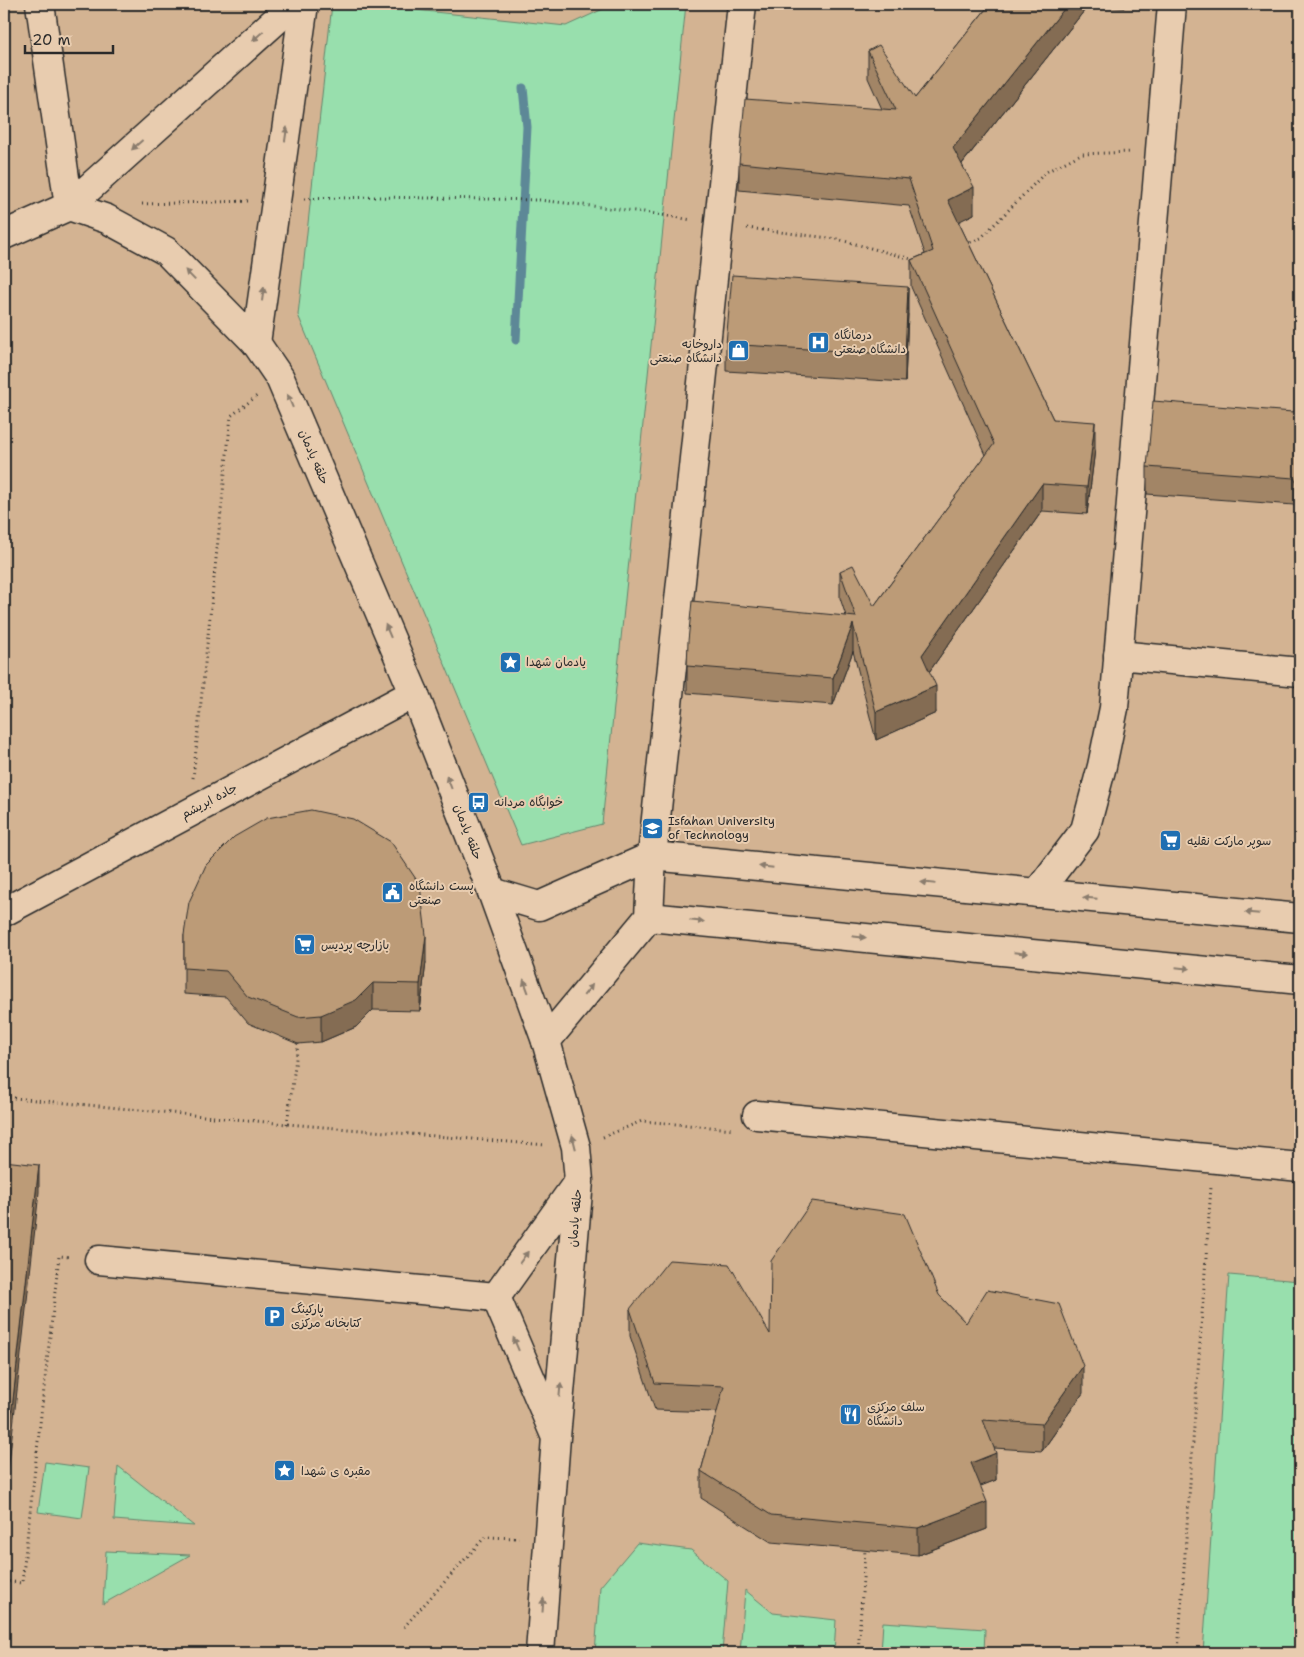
<svg xmlns="http://www.w3.org/2000/svg" width="1304" height="1657" viewBox="0 0 1304 1657" font-family="'Shantell Sans','Playpen Sans Arabic',sans-serif">
<style>
.built{fill:#d3b392}
.green{fill:#98dfad;stroke:#62856c}
.lines{fill:none;stroke-linecap:round;stroke-linejoin:round}
.stream{stroke:#5d8897;stroke-width:9}
.minor-casing{stroke:#2b2b2b;stroke-width:31}
.path{stroke:#2b2b2b;stroke-width:3;stroke-dasharray:1 4;stroke-linecap:butt}
.minor{stroke:#e8ccaf;stroke-width:28}
.wall{fill:#a28566;stroke:#2b2b2b}
.shaded-wall{fill:#846c53;stroke:#2b2b2b}
.building{fill:#bc9b77;stroke:#2b2b2b}
.oneway{fill:#8a7c6d}
.labels{text-anchor:middle;stroke-width:4;stroke-linejoin:round;paint-order:stroke}
.poi-label{font-size:12px;fill:#2b2b2b;stroke:#e8ccaf;text-anchor:start}
.street-label{font-size:12px;fill:#2b2b2b;stroke:#e8ccaf}
</style>
<rect width="100%" height="100%" fill="#e1c2a1"/>
<filter id="ink" filterUnits="userSpaceOnUse"><feTurbulence type="fractalNoise" baseFrequency=".02" numOctaves="2"/><feDisplacementMap in="SourceGraphic" scale="10" xChannelSelector="R" yChannelSelector="G"/><feConvolveMatrix kernelMatrix="1 2 1 2 8 2 1 2 1" color-interpolation-filters="sRGB"/></filter>
<g filter="url(#ink)">
<rect class="built" x="4" y="4" width="1296" height="1649"/>
<g class="green">
<path d="M332,4H359L566,26L614,4H686L602,824L521,845L298,315Z"/>
<path d="M1229,1275L1300,1281V1653H1203Z"/>
<path d="M45,1462L89,1468L82,1518L38,1512Z"/>
<path d="M118,1466L194,1526L114,1520Z"/>
<path d="M637,1543L691,1550L728,1581L722,1653H595L600,1587Z"/>
<path d="M106,1551L190,1555L103,1604Z"/>
<path d="M745,1590L773,1613L836,1620L834,1653H740Z"/>
<path d="M883,1622L985,1629L984,1653H881Z"/>
</g>
<g class="lines">
<path class="stream" d="M516,340L527,127L523,88"/>
<defs>
<g id="minor">
<path d="M40,4L69,206"/>
<path d="M69,206L294,4"/>
<path d="M4,235L69,206L107,219L166,251L256,343L280,378L414,693L492,892L546,1041L576,1147L579,1181L556,1437L540,1653"/>
<path d="M256,343L304,4"/>
<path d="M1118,655L1300,672"/>
<path d="M492,892L539,906L652,856L1300,918"/>
<path d="M1037,893L1085,830L1102,766L1114,708L1172,4"/>
<path d="M4,912L414,693"/>
<path d="M649,917L1300,980"/>
<path d="M546,1041L649,917L652,856L742,4"/>
<path d="M757,1115L1300,1167"/>
<path d="M99,1260L496,1297"/>
<path d="M496,1297L554,1433"/>
<path d="M496,1297L578,1182"/>
</g>
</defs>
<use href="#minor" class="minor-casing"/>
<g class="path">
<path d="M304,199L376,197L539,200L644,212L692,220"/>
<path d="M142,204L248,201"/>
<path d="M747,228L837,239L915,260"/>
<path d="M966,244L981,238L1046,172L1081,154L1132,152"/>
<path d="M193,778L231,416L258,395"/>
<path d="M4,1097L287,1124L546,1145"/>
<path d="M287,1124L298,1044"/>
<path d="M603,1137L642,1121L733,1129"/>
<path d="M4,1581L22,1583L59,1256L71,1257"/>
<path d="M404,1627L485,1537L519,1538"/>
<path d="M858,1653L865,1550"/>
<path d="M1178,1653L1211,1187"/>
</g>
<use href="#minor" class="minor"/>
</g>
<g class="wall">
<path d="M990,4H1125L1124,8L1088,6L962,164L974,214L958,221L1053,419L1095,449L1087,514L1042,511L929,672L936,713L876,740L853,651L833,705L687,693V666L846,616L840,598V571L874,606L986,455L911,287V260L925,254L909,206L739,190V163L882,109L868,78V51L915,98Z"/>
<path d="M908,314L905,382L726,371V344Z"/>
<path d="M1300,409V517L1294,505L1147,494V467Z"/>
<path d="M184,935L426,962L420,1011L373,1010L356,1027L321,1042L298,1044L248,1023L226,997L184,994Z"/>
<path d="M939,1295L966,1323L1083,1393L1042,1451L994,1448L996,1480L980,1486L987,1529L918,1555L771,1542L701,1498V1471L717,1412L655,1410L630,1336V1309L770,1334Z"/>
</g>
<g class="shaded-wall">
<path d="M1068,4H1088V6L953,175V148Z"/>
<path d="M974,187V214L948,227V200Z"/>
<path d="M908,287V314L905,382V355Z"/>
<path d="M1095,422V449L1087,514V487Z"/>
<path d="M1042,484V511L922,682V655Z"/>
<path d="M853,624V651L833,705V678Z"/>
<path d="M936,686V713L876,740V712Z"/>
<path d="M426,935V962L420,1011V984Z"/>
<path d="M373,983V1010L356,1027L321,1042V1015Z"/>
<path d="M39,1165V1192L4,1508V1481Z"/>
<path d="M1083,1366V1393L1042,1451V1424Z"/>
<path d="M996,1453V1480L971,1490V1463Z"/>
<path d="M987,1502V1529L918,1555V1528Z"/>
</g>
<g class="building">
<path d="M990,4H1068L953,148L974,187L948,200L1053,419L1095,422L1087,487L1042,484L922,655L936,686L876,712L853,624L833,678L687,666L688,641L692,601L856,617L840,571L853,565L874,606L994,444L911,260L933,251L909,179L739,163L745,99L896,110L868,51L879,45L915,98Z"/>
<path d="M732,275L908,287L905,355L726,344Z"/>
<path d="M1153,401L1293,412L1300,409V490L1294,478L1147,467Z"/>
<path d="M311,810L353,819L391,842L420,885L426,935L420,984L373,983L356,1000L321,1015L298,1017L248,997L226,971L184,968V935L189,902L206,865L234,837L267,818Z"/>
<path d="M4,1161L39,1165L4,1481Z"/>
<path d="M812,1201L905,1214L939,1295L966,1323L987,1290L1059,1304L1083,1366L1042,1424L983,1420L996,1453L971,1463L987,1502L918,1528L771,1515L701,1471L724,1386L655,1383L630,1309L669,1260L729,1264L770,1334L771,1261Z"/>
</g>
<defs><path id="oneway-solid" d="M-6-.8H1V-3.2L6.5 0L1 3.2V.8H-6Z" transform="scale(1.25)"/></defs>
<g class="oneway">
<use href="#oneway-solid" transform="translate(258 36) rotate(138)"/>
<use href="#oneway-solid" transform="translate(286 134) rotate(-82)"/>
<use href="#oneway-solid" transform="translate(137 145) rotate(138)"/>
<use href="#oneway-solid" transform="translate(190 275) rotate(-134)"/>
<use href="#oneway-solid" transform="translate(263 294) rotate(-82)"/>
<use href="#oneway-solid" transform="translate(290 401) rotate(-113)"/>
<use href="#oneway-solid" transform="translate(388 631) rotate(-113)"/>
<use href="#oneway-solid" transform="translate(449 782) rotate(-111)"/>
<use href="#oneway-solid" transform="translate(766 867) rotate(-174)"/>
<use href="#oneway-solid" transform="translate(928 883) rotate(-174)"/>
<use href="#oneway-solid" transform="translate(1090 898) rotate(-175)"/>
<use href="#oneway-solid" transform="translate(1252 913) rotate(-175)"/>
<use href="#oneway-solid" transform="translate(697 921) rotate(6)"/>
<use href="#oneway-solid" transform="translate(859 937) rotate(6)"/>
<use href="#oneway-solid" transform="translate(1021 953) rotate(6)"/>
<use href="#oneway-solid" transform="translate(1183 968) rotate(6)"/>
<use href="#oneway-solid" transform="translate(526 986) rotate(-110)"/>
<use href="#oneway-solid" transform="translate(588 990) rotate(-51)"/>
<use href="#oneway-solid" transform="translate(574 1142) rotate(-104)"/>
<use href="#oneway-solid" transform="translate(524 1257) rotate(-54)"/>
<use href="#oneway-solid" transform="translate(516 1344) rotate(-113)"/>
<use href="#oneway-solid" transform="translate(560 1390) rotate(-85)"/>
<use href="#oneway-solid" transform="translate(543 1605) rotate(-86)"/>
</g>
</g>
<defs>
<symbol id="hospital-square" viewBox="-11 -11 22 22"><rect x="-9" y="-9" width="18" height="18" rx="4" fill="#1f6fb2" stroke="#e8ccaf"/><path d="M-5-5h3v3.5h4V-5h3V5h-3V1.5h-4V5h-3Z" fill="#fff"/></symbol>
<symbol id="shop-square" viewBox="-11 -11 22 22"><rect x="-9" y="-9" width="18" height="18" rx="4" fill="#1f6fb2" stroke="#e8ccaf"/><path d="M-5-2.5h2.3a2.7 3.5 0 0 1 5.4 0H5L5.5 6h-11ZM-1.5-2.5h3a1.5 2.3 0 0 0-3 0Z" fill="#fff"/></symbol>
<symbol id="sight-square" viewBox="-11 -11 22 22"><rect x="-9" y="-9" width="18" height="18" rx="4" fill="#1f6fb2" stroke="#e8ccaf"/><path d="M0-6L1.8-2.2L6-1.7L2.9 1.2L3.7 5.4L0 3.3L-3.7 5.4L-2.9 1.2L-6-1.7L-1.8-2.2Z" fill="#fff"/></symbol>
<symbol id="bus-square" viewBox="-11 -11 22 22"><rect x="-9" y="-9" width="18" height="18" rx="4" fill="#1f6fb2" stroke="#e8ccaf"/><path d="M-5-6H5V4H4V6H2V4H-2V6H-4V4H-5ZM-3.5-4V0h7V-4ZM-3.5 1.2v1.5H-2V1.2ZM2 1.2v1.5H3.5V1.2Z" fill="#fff"/></symbol>
<symbol id="university-square" viewBox="-11 -11 22 22"><rect x="-9" y="-9" width="18" height="18" rx="4" fill="#1f6fb2" stroke="#e8ccaf"/><path d="M0-5L7-2L0 1L-7-2ZM-4 1L0 2.5L4 1V4Q0 6-4 4Z" fill="#fff"/></symbol>
<symbol id="supermarket-square" viewBox="-11 -11 22 22"><rect x="-9" y="-9" width="18" height="18" rx="4" fill="#1f6fb2" stroke="#e8ccaf"/><path d="M-6-5.5h2.5l.6 2H6L4.5 2H-2.5L-4.4-4H-6ZM-1.5 3.2a1.3 1.3 0 1 0 .1 0ZM3 3.2a1.3 1.3 0 1 0 .1 0Z" fill="#fff"/></symbol>
<symbol id="civic-square" viewBox="-11 -11 22 22"><rect x="-9" y="-9" width="18" height="18" rx="4" fill="#1f6fb2" stroke="#e8ccaf"/><path d="M-.6-6.5H3V-4.5H.6V-3L4-1V1h2V6H-6V1h2V-1L-.6-3ZM-1.2 2.5V6h2.4V2.5Z" fill="#fff"/></symbol>
<symbol id="parking-square" viewBox="-11 -11 22 22"><rect x="-9" y="-9" width="18" height="18" rx="4" fill="#1f6fb2" stroke="#e8ccaf"/><path d="M-3.5-5.5H1a3.5 3.5 0 0 1 0 7H-1V5.5H-3.5ZM-1-3.4V-.6H.8a1.4 1.4 0 0 0 0-2.8Z" fill="#fff"/></symbol>
<symbol id="restaurant-square" viewBox="-11 -11 22 22"><rect x="-9" y="-9" width="18" height="18" rx="4" fill="#1f6fb2" stroke="#e8ccaf"/><path d="M-5-6h1v4h1v-4h1v4h1v-4h1v5L-1.5 .5V6h-2V.5L-5-1ZM5-6V6H3V1.5H1.5Q1.5-4 5-6Z" fill="#fff"/></symbol>
</defs>
<g fill-rule="evenodd">
<use href="#hospital-square" x="806" y="330" width="25" height="25"/>
<use href="#shop-square" x="726" y="338" width="25" height="25"/>
<use href="#sight-square" x="498" y="650" width="25" height="25"/>
<use href="#bus-square" x="466" y="790" width="25" height="25"/>
<use href="#university-square" x="640" y="816" width="25" height="25"/>
<use href="#supermarket-square" x="1158" y="828" width="25" height="25"/>
<use href="#civic-square" x="380" y="880" width="25" height="25"/>
<use href="#supermarket-square" x="292" y="932" width="25" height="25"/>
<use href="#parking-square" x="262" y="1304" width="25" height="25"/>
<use href="#restaurant-square" x="838" y="1402" width="25" height="25"/>
<use href="#sight-square" x="272" y="1458" width="25" height="25"/>
</g>
<g class="labels">
<g class="poi-label">
<text x="834" y="339">درمانگاه<tspan x="834" dy="14">دانشگاه صنعتی</tspan></text>
<text x="722" y="348" text-anchor="end">داروخانه<tspan x="722" dy="14">دانشگاه صنعتی</tspan></text>
<text x="526" y="666">یادمان شهدا</text>
<text x="494" y="806">خوابگاه مردانه</text>
<text x="668" y="825">Isfahan University<tspan x="668" dy="14">of Technology</tspan></text>
<text x="1187" y="845">سوپر مارکت نقلیه</text>
<text x="409" y="890">پست دانشگاه<tspan x="409" dy="14">صنعتی</tspan></text>
<text x="321" y="949">بازارچه پردیس</text>
<text x="291" y="1313">پارکینگ<tspan x="291" dy="14">کتابخانه مرکزی</tspan></text>
<text x="867" y="1411">سلف مرکزی<tspan x="867" dy="14">دانشگاه</tspan></text>
<text x="301" y="1475">مقبره ی شهدا</text>
</g>
<g class="street-label">
<text transform="translate(314 457) rotate(67)" y="4">حلقه یادمان</text>
<text transform="translate(209 801) rotate(-28)" y="4">جاده ابریشم</text>
<text transform="translate(468 832) rotate(69)" y="4">حلقه یادمان</text>
<text transform="translate(575 1218) rotate(-85)" y="4">حلقه یادمان</text>
</g>
</g>
<rect width="1304" height="1657" fill="none" stroke="#e8ccaf" stroke-width="20"/>
<rect x="10" y="10" width="1284" height="1637" fill="none" stroke="#2b2b2b" stroke-width="2" filter="url(#ink)"/>
<path d="M25 45v8h88v-8" fill="none" stroke="#2b2b2b" stroke-width="2.5"/>
<text x="32" y="45" font-size="15" fill="#2b2b2b" stroke="#e8ccaf" stroke-width="4" paint-order="stroke">20 m</text>
</svg>
